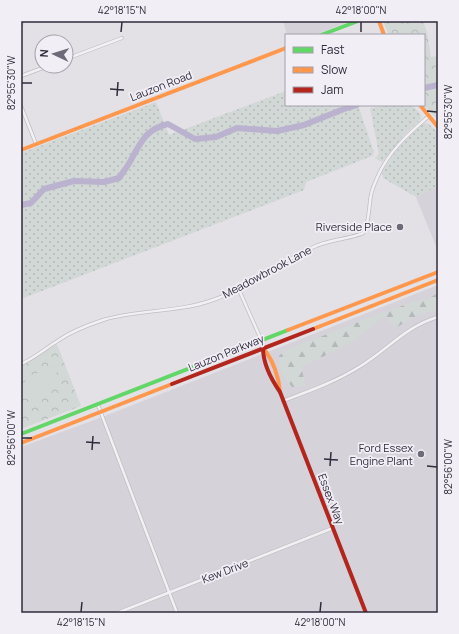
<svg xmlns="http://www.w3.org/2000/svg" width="459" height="634" viewBox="0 0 459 634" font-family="Manrope,sans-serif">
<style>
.built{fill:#d5d2d9}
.grass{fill:url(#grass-dots)}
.forest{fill:url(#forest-firs)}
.park{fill:url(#park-crowns)}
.pitch{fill:#d1d8d6}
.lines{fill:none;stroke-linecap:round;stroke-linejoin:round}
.river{stroke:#bab2ce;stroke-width:6}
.street-casing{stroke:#c0bec2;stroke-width:4}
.street{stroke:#f1f0f3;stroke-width:2.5}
.fast{stroke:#63d668;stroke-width:4}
.slow{stroke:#ff974d;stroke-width:4}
.jam{stroke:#b3261e;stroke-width:4}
.ticks{fill:none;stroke:#322a3d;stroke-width:1.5}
.poi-dot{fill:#706a78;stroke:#f1eff5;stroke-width:1.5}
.labels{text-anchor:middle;stroke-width:3.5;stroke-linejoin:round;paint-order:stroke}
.street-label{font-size:11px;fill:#322a3d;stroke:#f1eff5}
.poi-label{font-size:11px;fill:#322a3d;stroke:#f1eff5;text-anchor:end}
.neatline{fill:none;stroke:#322a3d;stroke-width:1.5}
.ticks-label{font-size:10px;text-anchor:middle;fill:#322a3d}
</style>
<defs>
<pattern id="grass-dots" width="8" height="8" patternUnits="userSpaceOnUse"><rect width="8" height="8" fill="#d1d8d6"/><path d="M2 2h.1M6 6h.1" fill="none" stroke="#b4bab9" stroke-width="1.8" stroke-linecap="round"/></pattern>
<pattern id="forest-firs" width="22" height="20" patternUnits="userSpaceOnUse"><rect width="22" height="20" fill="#d1d8d6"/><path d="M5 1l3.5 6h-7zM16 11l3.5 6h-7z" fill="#b4bab9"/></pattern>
<pattern id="park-crowns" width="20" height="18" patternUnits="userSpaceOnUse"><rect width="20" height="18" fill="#d1d8d6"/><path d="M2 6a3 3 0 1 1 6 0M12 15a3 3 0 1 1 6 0" fill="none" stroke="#b4bab9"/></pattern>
</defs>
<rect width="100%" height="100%" fill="#e3e1e6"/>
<g class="built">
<path d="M283,21H351L314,35H287Z"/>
<path d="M438,186V251L416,197Z"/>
<path d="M438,285V613H21V447L97,419Z"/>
</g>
<g class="grass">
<path d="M286,91V105H339L341,110L358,105L374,152L372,156L306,182L304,190L21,299V153L156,102L169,135Z"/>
<path d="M390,105H412L421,115V119L405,134L382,162L375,158L379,154L370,108Z"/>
<path d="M424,123L429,124L438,133V186L416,197L383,178L382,172C393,153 407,138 424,123Z"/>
</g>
<path class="forest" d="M438,293V310L420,314L397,327L393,326L386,317H383L355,340L337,350L301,367L306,386L292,387C284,377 278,369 279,356L284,351L379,314L416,301L428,299Z"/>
<g class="park">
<path d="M383,21H423L427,32L431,57L438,56V120L424,105V35H389Z"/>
<path d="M57,344L81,406L21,429V366L36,358Z"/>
</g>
<path class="pitch" d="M54,366L62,386L32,398L24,378Z"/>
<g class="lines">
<g class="river">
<path d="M424,88L438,85"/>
<path d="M21,205L31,203L44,189L74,181L104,182L119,178C123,172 128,166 131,160C141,142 146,129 168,124L195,139L216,137L237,128L277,131L304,125L344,109L357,105"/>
</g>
<defs>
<g id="street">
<path d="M21,25L22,21"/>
<path d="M66,59L122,38"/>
<path d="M21,76L48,66"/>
<path d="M21,106L36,144"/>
<path d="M239,290L260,337L263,348"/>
<path d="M21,364C35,358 46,348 59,340C72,331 88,325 103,320C139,309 177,313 213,300C250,287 280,261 316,246C326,241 357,237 363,233C369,227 369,204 371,195C372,189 375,183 377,178C388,152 408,134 429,116"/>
<path d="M283,401C309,391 335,382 359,367C386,351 406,326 438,317"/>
<path d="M98,405L177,613"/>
<path d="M117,613L333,528"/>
</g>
</defs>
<use href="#street" class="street-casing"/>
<use href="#street" class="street"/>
<g class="fast">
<path d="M321,35L358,21"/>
<path d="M21,434L288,330"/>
</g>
<g class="slow">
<path d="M379,21L384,35"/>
<path d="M420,105L438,127"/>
<path d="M21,150L286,48"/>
<path d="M313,329L438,280"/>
<path d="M288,330L438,272"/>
<path d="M263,348C273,360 279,377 280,392"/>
<path d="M21,443L172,384"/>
</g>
<g class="jam">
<path d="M263,348C263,364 271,379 280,392L366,613"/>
<path d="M172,384L313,329"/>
</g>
</g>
<path class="ticks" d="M121,32L122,22M361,32V22M22,83H32M110,89L124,90M117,96L118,82M427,111L437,112M22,438H32M86,442L100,443M92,450L93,436M324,459L338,460M330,466L331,452M427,466L437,467M81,612L82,602M320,612L321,602"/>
<g class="poi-dot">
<circle cx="400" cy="227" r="4"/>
<circle cx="421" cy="454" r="4"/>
</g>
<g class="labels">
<g class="street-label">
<text transform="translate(161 86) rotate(-21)" y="4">Lauzon Road</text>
<text transform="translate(267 272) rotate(-28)" y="4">Meadowbrook Lane</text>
<text transform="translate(226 353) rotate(-22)" y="4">Lauzon Parkway</text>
<text transform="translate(331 499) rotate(69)" y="4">Essex Way</text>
<text transform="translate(225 571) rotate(-21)" y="4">Kew Drive</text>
</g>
<g class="poi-label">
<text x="392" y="231">Riverside Place</text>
<text x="413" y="452">Ford Essex<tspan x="413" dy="13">Engine Plant</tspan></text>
</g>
</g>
<rect width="459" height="634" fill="none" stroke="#f1eff5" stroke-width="44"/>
<rect x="285" y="34" width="140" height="72" fill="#f1eff5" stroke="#a5a0ab"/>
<rect x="293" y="47" width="20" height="6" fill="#63d668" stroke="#a5a0ab"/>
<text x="321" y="54" font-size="12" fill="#322a3d">Fast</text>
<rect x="293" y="67" width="20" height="6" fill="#ff974d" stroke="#a5a0ab"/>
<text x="321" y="74" font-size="12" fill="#322a3d">Slow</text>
<rect x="293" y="87" width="20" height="6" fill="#b3261e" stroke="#a5a0ab"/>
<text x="321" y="94" font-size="12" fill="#322a3d">Jam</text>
<g transform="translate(54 54) rotate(274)"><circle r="19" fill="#f1eff5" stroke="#a5a0ab"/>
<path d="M0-3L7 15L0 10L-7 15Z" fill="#706a78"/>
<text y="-6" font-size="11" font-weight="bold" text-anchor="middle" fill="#322a3d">N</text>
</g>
<rect x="22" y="22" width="415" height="590" class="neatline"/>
<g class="ticks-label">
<text x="122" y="14">42°18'15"N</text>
<text x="361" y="14">42°18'00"N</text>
<text transform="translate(11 83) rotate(-90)" y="4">82°55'30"W</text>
<text transform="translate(448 112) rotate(-90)" y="4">82°55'30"W</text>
<text transform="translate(11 438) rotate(-90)" y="4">82°56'00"W</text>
<text transform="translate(448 467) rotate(-90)" y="4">82°56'00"W</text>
<text x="81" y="626">42°18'15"N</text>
<text x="320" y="626">42°18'00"N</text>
</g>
</svg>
